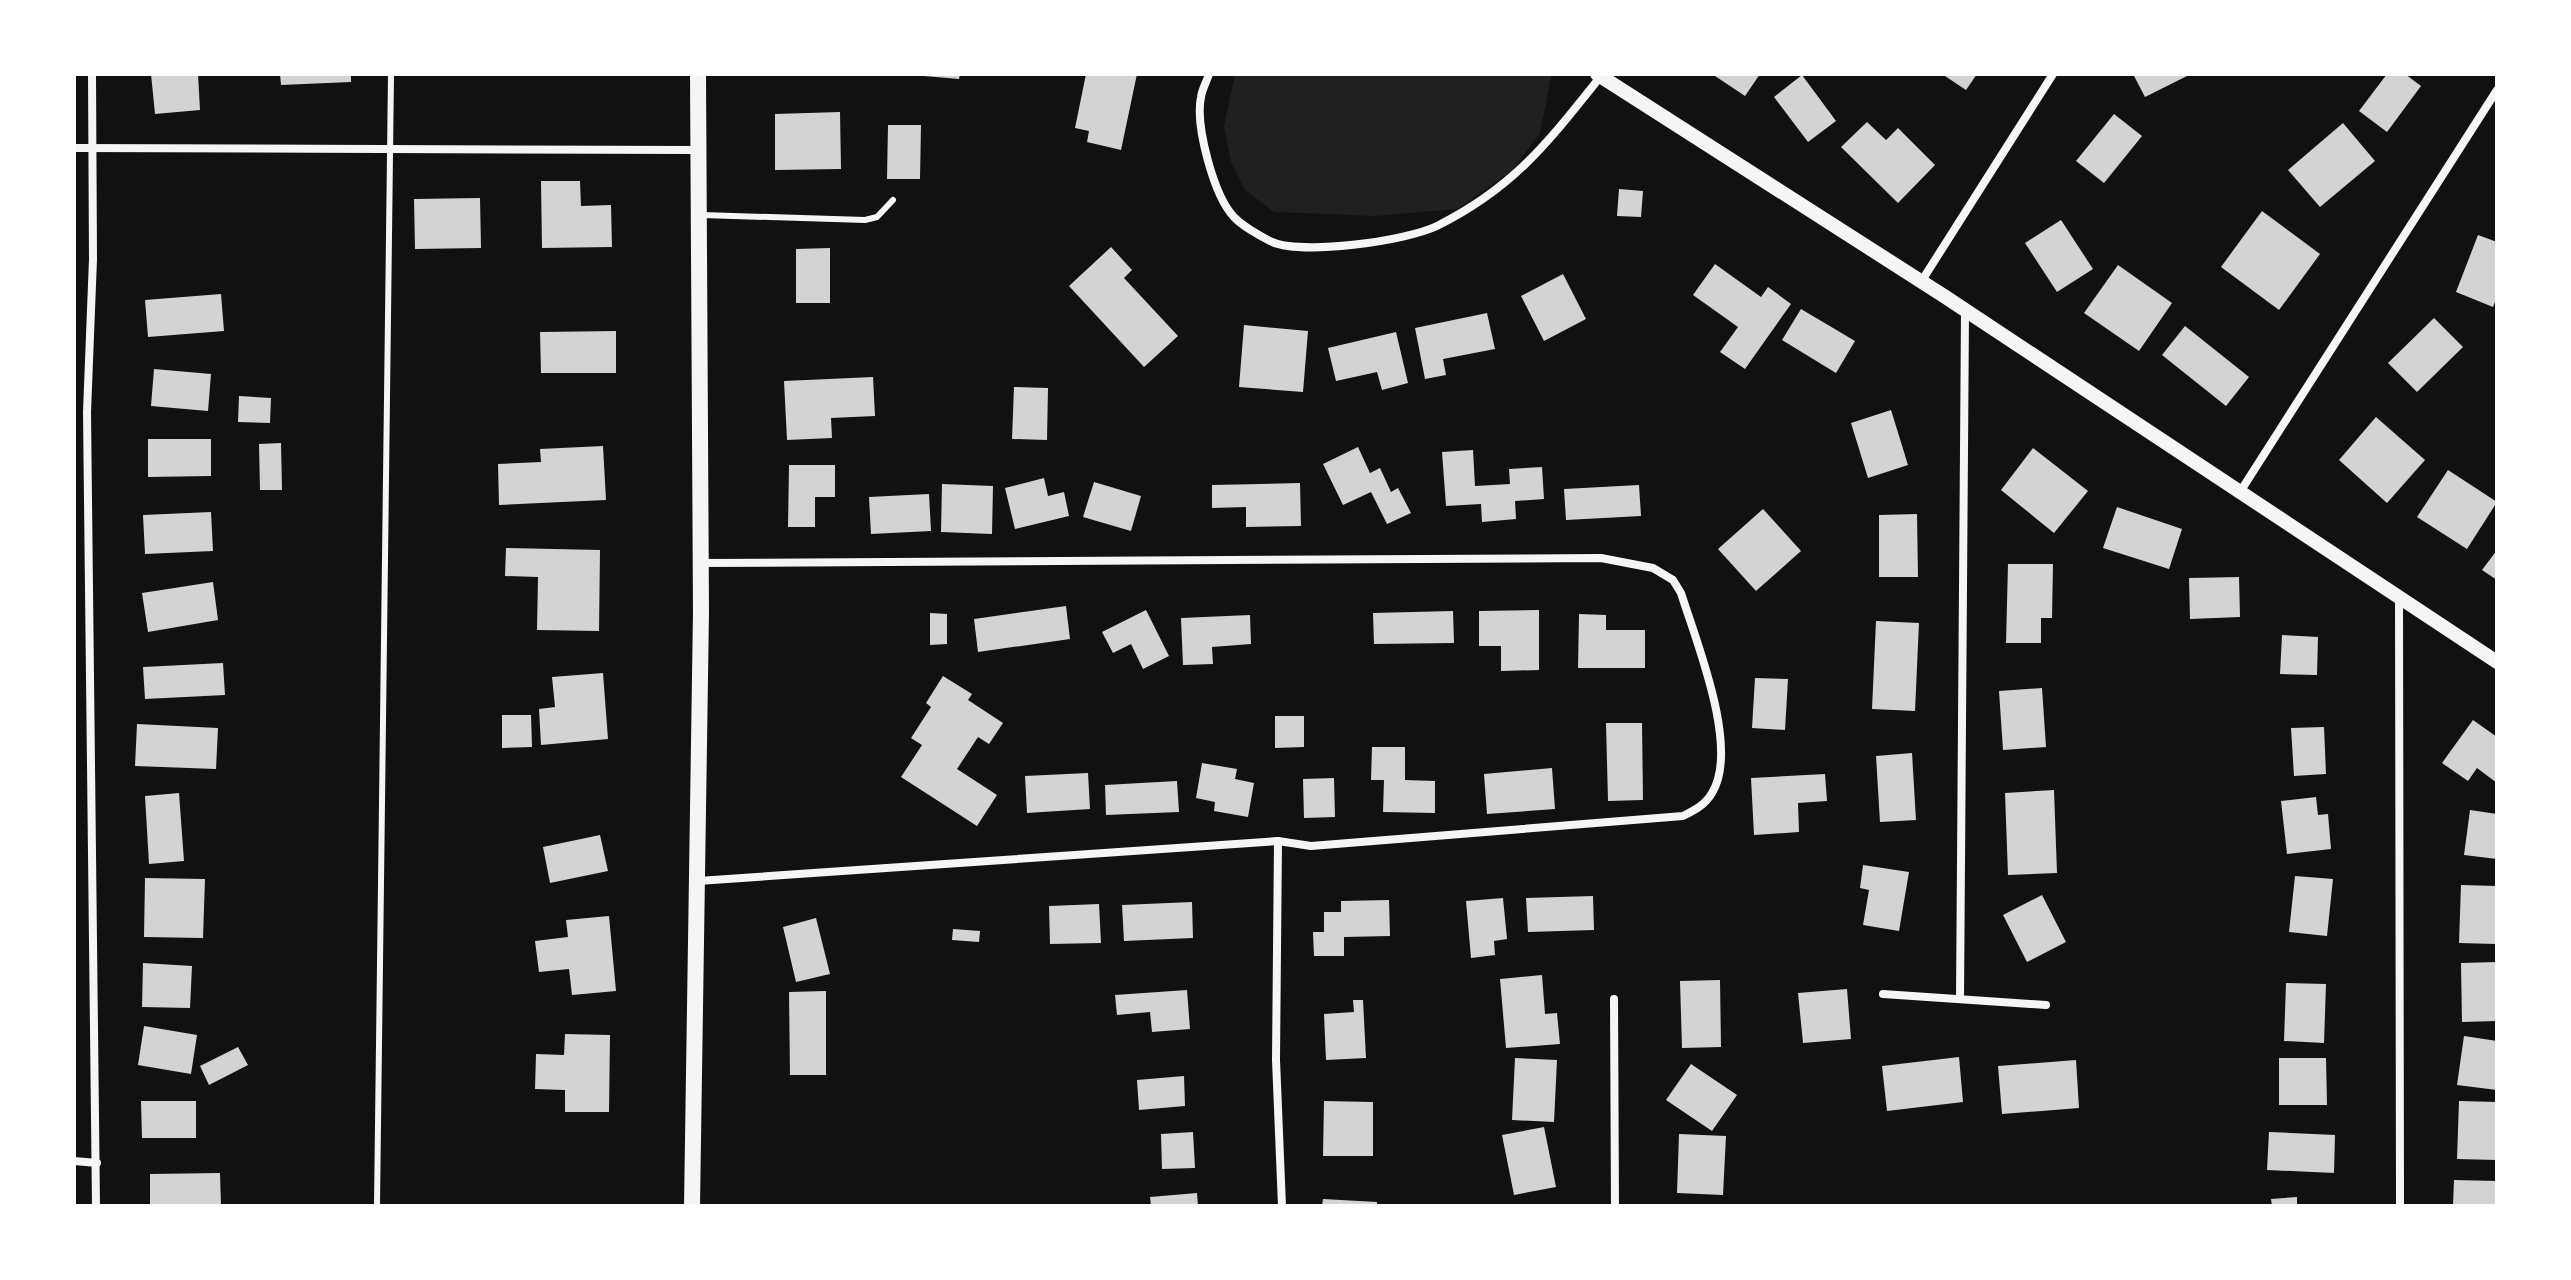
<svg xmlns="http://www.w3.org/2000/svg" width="2571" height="1280" viewBox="0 0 2571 1280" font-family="'Alegreya Sans',sans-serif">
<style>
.green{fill:#202020}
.building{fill:#d3d3d3}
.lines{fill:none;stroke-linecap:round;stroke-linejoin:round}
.service{stroke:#f5f5f5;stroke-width:6}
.minor{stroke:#f5f5f5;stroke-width:8}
.tertiary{stroke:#f5f5f5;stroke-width:14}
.secondary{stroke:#f5f5f5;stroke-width:16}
</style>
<rect width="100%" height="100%" fill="#111"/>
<path class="green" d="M1235,74H1549L1551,77L1540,133L1512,171L1457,209L1375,216L1274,212L1244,189L1231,162L1224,126Z"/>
<g class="building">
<path d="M151,74H198L200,110L155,114Z"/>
<path d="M280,74H351V82L281,85Z"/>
<path d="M924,74H960L959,79L924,76Z"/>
<path d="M1086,74H1137L1121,150L1087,142L1089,131L1075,128Z"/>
<path d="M1712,74H1760L1745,96Z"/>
<path d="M1942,74H1977L1966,90Z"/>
<path d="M2133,74H2186L2187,76L2145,97Z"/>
<path d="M2387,74H2405L2421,86L2387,132L2359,111Z"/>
<path d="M1802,75L1836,121L1808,142L1774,97Z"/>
<path d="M840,112L841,169L775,170V114Z"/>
<path d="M2114,114L2142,136L2104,183L2076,161Z"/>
<path d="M1867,122L1886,140L1898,128L1935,165L1898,203L1841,147Z"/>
<path d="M2343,123L2375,161L2320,207L2288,170Z"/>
<path d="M888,125H921L920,179H887Z"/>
<path d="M541,181H580L581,206L611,205L612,247L542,248Z"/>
<path d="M1619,189L1643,191L1641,217L1617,216Z"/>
<path d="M480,198L481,248L415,249L414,199Z"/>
<path d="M2262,211L2320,254L2279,310L2221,267Z"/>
<path d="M2061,220L2093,269L2057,292L2025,243Z"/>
<path d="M2478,235L2497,242V297L2493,307L2456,292Z"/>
<path d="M1111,247L1132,270L1124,278L1178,336L1144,367L1069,286Z"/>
<path d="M830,248V303H796V249Z"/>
<path d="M1715,264L1761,297L1768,287L1791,304L1745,369L1720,352L1738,327L1693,295Z"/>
<path d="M2118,265L2172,303L2139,351L2084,313Z"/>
<path d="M1563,274L1586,319L1544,341L1521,296Z"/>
<path d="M221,294L224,331L148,337L145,300Z"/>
<path d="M1801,309L1855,341L1836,373L1782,340Z"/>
<path d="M1487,313L1495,349L1443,359L1446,375L1425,379L1415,328Z"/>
<path d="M2434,318L2463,347L2417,392L2388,363Z"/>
<path d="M1244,325L1308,331L1303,392L1239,387Z"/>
<path d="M2185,326L2249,377L2226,406L2162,355Z"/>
<path d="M616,331V373H541L540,332Z"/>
<path d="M1396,332L1408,383L1382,390L1377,372L1336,381L1328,348Z"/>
<path d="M154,369L211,374L208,411L151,406Z"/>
<path d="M873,377L875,416L831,418L832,438L787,440L784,381Z"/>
<path d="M1014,387L1048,388L1047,440L1012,439Z"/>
<path d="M239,396L271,398L270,423L238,422Z"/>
<path d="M1891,410L1908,465L1868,478L1851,423Z"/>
<path d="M2376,417L2425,460L2387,503L2339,460Z"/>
<path d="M148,439H211V476L148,477Z"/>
<path d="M281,443L282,490H260L259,444Z"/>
<path d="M603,446L606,500L499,505L498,464L541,462L540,449Z"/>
<path d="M1358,447L1370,473L1380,468L1391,492L1398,488L1411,513L1387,524L1371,492L1343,505L1323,464Z"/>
<path d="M2033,448L2088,491L2054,533L2001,490Z"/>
<path d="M1473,450L1475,486L1510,484L1509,469L1542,467L1544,499L1515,501L1516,519L1482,522L1481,504L1446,506L1442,452Z"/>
<path d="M789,465H835V497H815V527H788Z"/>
<path d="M2448,470L2497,502L2467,549L2417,517Z"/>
<path d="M1044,478L1048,496L1064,492L1069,516L1015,529L1005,488Z"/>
<path d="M1094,482L1141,496L1131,531L1083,517Z"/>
<path d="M1300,483L1301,526L1246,527V507L1212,508V485Z"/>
<path d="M942,484L993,486L992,534L941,532Z"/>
<path d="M1639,485L1641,516L1566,520L1564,489Z"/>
<path d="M929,494L931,531L871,534L869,497Z"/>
<path d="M2117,507L2182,529L2169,569L2103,548Z"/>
<path d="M1763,509L1801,551L1756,591L1718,549Z"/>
<path d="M211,512L213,551L145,554L143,515Z"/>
<path d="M1917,514L1918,577H1879V515Z"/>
<path d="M506,548L600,550L599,631L537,630L538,577L505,576Z"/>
<path d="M2497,550V580L2482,570Z"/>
<path d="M2008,564H2053L2052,618H2041V643H2006Z"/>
<path d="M2239,577L2240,617L2190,619L2189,578Z"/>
<path d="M213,582L218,620L148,632L142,593Z"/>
<path d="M1066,606L1070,639L978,652L974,619Z"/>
<path d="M1146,610L1169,656L1143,669L1131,644L1113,653L1102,632Z"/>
<path d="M1539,610V670L1501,671V646H1479V611Z"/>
<path d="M1453,611L1454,643L1374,644L1373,613Z"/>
<path d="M930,613L947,614V644L930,645Z"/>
<path d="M1579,614L1606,615V630H1645V668H1578Z"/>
<path d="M1250,615L1251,644L1212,647L1213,664L1183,665L1181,618Z"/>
<path d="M1876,621L1919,623L1915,711L1872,709Z"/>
<path d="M2282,635L2318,637L2317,675L2280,674Z"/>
<path d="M223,663L225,695L145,699L143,667Z"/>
<path d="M603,673L608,739L541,745L539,709L555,707L552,677Z"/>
<path d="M943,676L972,694L968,700L1003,723L989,744L978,737L957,769L997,795L977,826L901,777L922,745L911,738L931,707L926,703Z"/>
<path d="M1755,678L1788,679L1785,730L1752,728Z"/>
<path d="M2042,688L2046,747L2003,750L1999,691Z"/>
<path d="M502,715H531L532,747L502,748Z"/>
<path d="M1275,716H1304V747L1275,748Z"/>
<path d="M2473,720L2497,737V783L2477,768L2468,781L2442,763Z"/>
<path d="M1606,723H1642L1643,800L1608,801Z"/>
<path d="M137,724L218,728L216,769L135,766Z"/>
<path d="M2324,727L2326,774L2294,776L2291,728Z"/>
<path d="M1372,747H1405V780L1435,781V813L1383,812L1384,780H1371Z"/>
<path d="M1912,753L1916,820L1880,822L1876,756Z"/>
<path d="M1202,763L1237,769L1235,779L1254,783L1248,817L1214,811L1215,802L1196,798Z"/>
<path d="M1552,768L1555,809L1487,814L1484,774Z"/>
<path d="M1088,773L1090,809L1027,813L1025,776Z"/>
<path d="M1825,774L1827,801L1798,803L1799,832L1754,835L1751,778Z"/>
<path d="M1334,778L1335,817L1304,818L1303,779Z"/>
<path d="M1177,781L1179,812L1106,815L1105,785Z"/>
<path d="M2054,790L2057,873L2008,875L2005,793Z"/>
<path d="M179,793L184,861L149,864L145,796Z"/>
<path d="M2316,797L2318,815L2328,814L2331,849L2287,854L2281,801Z"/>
<path d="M2470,810L2497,814V859L2464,855Z"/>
<path d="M600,835L608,871L550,883L543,847Z"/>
<path d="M1863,865L1909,872L1899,931L1863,925L1869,890L1860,888Z"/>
<path d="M2295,876L2333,879L2327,936L2289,932Z"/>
<path d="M145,878L205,879L203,938L144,937Z"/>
<path d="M2461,885L2497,886L2495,944L2459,943Z"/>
<path d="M2042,895L2066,942L2027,962L2003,915Z"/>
<path d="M1593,896L1594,930L1528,932L1526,898Z"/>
<path d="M1503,898L1507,939L1494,941L1495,955L1471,958L1466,901Z"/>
<path d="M1389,900L1390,936L1344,937V956H1314L1313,932H1324V912H1341V901Z"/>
<path d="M1192,902L1193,938L1124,941L1122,905Z"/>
<path d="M1099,904L1101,943L1050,944L1049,906Z"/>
<path d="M609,916L616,991L572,995L569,969L539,972L535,941L568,937L566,920Z"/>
<path d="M816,918L830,974L796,982L783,927Z"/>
<path d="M953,929L980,931L979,942L952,940Z"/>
<path d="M2497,962V1021L2462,1022L2461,963Z"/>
<path d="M143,963L192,966L190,1008L142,1007Z"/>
<path d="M1542,975L1545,1014L1557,1013L1560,1044L1506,1048L1500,979Z"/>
<path d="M1720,980L1721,1047L1682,1048L1680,981Z"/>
<path d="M2286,983L2326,984L2324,1043L2284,1041Z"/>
<path d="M1847,989L1851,1039L1803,1043L1798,993Z"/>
<path d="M1187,990L1190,1029L1152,1032L1150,1012L1117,1015L1115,995Z"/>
<path d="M826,991V1075H790L789,992Z"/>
<path d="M1353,1000H1363L1366,1058L1326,1060L1324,1014L1354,1012Z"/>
<path d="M144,1026L197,1035L191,1074L138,1065Z"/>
<path d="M565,1034L610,1035L609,1112H565V1090L535,1089L536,1054L564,1055Z"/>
<path d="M2464,1036L2497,1041V1090L2457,1085Z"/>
<path d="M238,1047L248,1065L209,1085L200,1066Z"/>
<path d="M1959,1057L1963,1102L1887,1111L1882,1066Z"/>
<path d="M1515,1058L1557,1060L1554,1122L1512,1120Z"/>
<path d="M2279,1058H2326L2327,1105H2279Z"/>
<path d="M2076,1060L2079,1108L2002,1114L1998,1066Z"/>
<path d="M1691,1064L1737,1095L1712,1131L1666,1100Z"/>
<path d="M1184,1076L1185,1106L1139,1110L1137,1080Z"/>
<path d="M141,1101H196V1138H142Z"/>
<path d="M1324,1101L1373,1102V1156H1323Z"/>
<path d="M2459,1101L2497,1102V1160L2457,1159Z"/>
<path d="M1544,1127L1556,1187L1514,1195L1502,1135Z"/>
<path d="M1193,1132L1195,1168L1162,1169L1161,1134Z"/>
<path d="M2269,1132L2335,1135L2334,1173L2267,1170Z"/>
<path d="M1679,1134L1726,1136L1723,1195L1677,1193Z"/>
<path d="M220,1173L221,1206H150V1174Z"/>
<path d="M2454,1180L2497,1181V1206H2453Z"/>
<path d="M1197,1193L1198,1206H1151L1150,1197Z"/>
<path d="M2297,1197V1206H2272L2271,1199Z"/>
<path d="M1323,1199L1377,1202V1206H1322Z"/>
</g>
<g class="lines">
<g class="service">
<path d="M702,215L865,220L877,217L893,200"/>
<path d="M377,1206L391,74"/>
</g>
<g class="minor">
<path d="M92,74L93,259L87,412L96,1206"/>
<path d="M1209,74C1207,81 1202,89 1201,97C1195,126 1214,196 1234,217C1241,225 1260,236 1270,241C1300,256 1406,241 1437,226C1515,187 1548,142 1601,76"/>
<path d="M74,148L700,150"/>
<path d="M1921,282L2053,74"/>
<path d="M2240,492L2497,90"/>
<path d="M2399,597L2400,1206"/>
<path d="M1278,841L1276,1060L1282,1206"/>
<path d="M698,881L1278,841L1311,846L1683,816C1695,810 1705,805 1712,793C1740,748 1696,641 1681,593L1673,580L1653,568L1601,558L700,563"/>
<path d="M1883,994L2046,1005"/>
<path d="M1614,999L1615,1206"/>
<path d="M1960,999L1965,312"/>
<path d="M74,1161L97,1163"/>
</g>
<path class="tertiary" d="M1597,74L1944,296L2497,662"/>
<path class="secondary" d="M692,1206L701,611L698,74"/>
</g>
<rect width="2571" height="1280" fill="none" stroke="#ffffff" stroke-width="152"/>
</svg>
